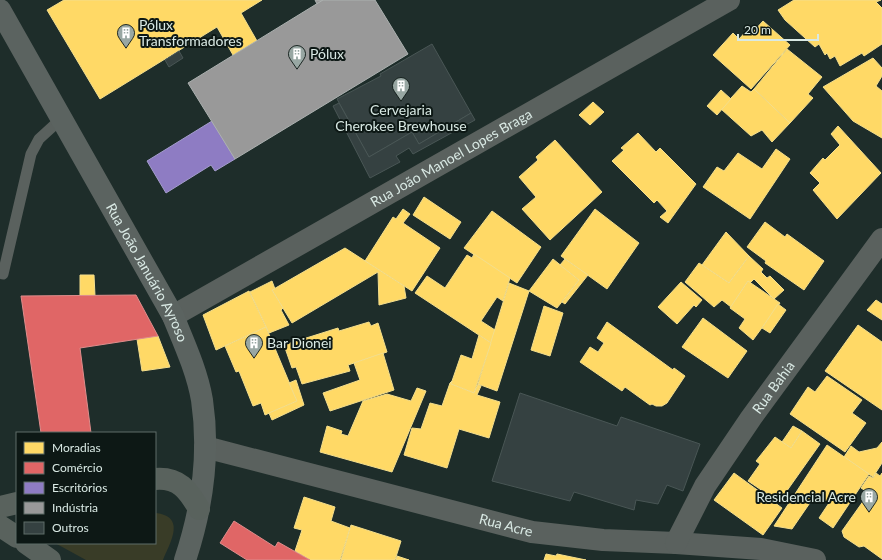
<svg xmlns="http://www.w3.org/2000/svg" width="882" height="560" viewBox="0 0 882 560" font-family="Lato,sans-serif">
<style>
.green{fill:#393c27}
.homes{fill:#ffd966;stroke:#f4de8c}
.shops{fill:#e06666;stroke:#de8d8c}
.offices{fill:#8e7cc3;stroke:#a49dcd}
.industry{fill:#999;stroke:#acb1b0}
.building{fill:#354141;stroke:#495655}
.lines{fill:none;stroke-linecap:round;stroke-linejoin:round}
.service{stroke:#5a615e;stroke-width:11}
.minor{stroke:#5a615e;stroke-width:22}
.secondary{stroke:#5b6360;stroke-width:22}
.primary{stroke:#59625d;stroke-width:22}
.labels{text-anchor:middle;stroke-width:4;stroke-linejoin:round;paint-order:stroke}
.poi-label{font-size:14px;fill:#d9e9e4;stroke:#0d1815;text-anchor:start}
.street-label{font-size:14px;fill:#d9e9e4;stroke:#0d1815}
</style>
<rect width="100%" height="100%" fill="#1e2d2a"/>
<path class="green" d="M155,513C187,516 170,543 163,560H86L55,543H155Z"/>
<g class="homes">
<path d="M64,0H262L241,13L257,41L233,55L217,27L100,99L47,10Z"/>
<path d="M794,0H881L876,2L882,8V44L864,56L862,53L840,66L835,56L830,59L827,53L825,55L819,44L815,47L785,20L778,10Z"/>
<path d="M763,21L790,45L751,89L713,55L733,33L739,39L750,27L754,31Z"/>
<path d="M787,49L822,77L808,94L813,98L790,123L754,89Z"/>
<path d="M873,58L882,68V76L876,86L882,91V138L853,121L823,87Z"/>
<path d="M742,86L751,92L754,89L790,123L772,142L762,130L751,136L721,109Z"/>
<path d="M721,90L731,99L717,115L707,106Z"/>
<path d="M593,102L604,112L590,125L579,115Z"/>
<path d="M838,126L881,173L837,219L813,190L820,183L810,173L823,158L825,160L840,145L831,134Z"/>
<path d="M638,133L656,152L660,148L696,184L668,223L660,217L667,211L657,200L654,203L612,161L624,150L621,148Z"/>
<path d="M555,140L602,192L550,240L522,209L536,197L519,177L538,160L536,157Z"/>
<path d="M776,149L790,159L750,219L703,187L717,167L724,171L738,153L762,169Z"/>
<path d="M424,197L461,222L450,239L413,215Z"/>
<path d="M403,209L410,214L403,223L440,248L412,291L365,261L393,217L396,219Z"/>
<path d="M595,209L639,243L607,289L561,256Z"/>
<path d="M492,211L541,247L517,283L464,248Z"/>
<path d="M765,222L785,237L787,234L824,261L804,290L765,263L766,261L747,247Z"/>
<path d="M726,232L749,256L729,283L702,265Z"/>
<path d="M345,248L404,286L406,298L379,305L378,272L292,323L272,290Z"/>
<path d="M474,254L510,278L503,301L497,297L481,321L495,330L491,343L415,293L427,276L445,288L467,255L472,258Z"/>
<path d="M749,256L763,269L761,272L767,278L770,276L784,290L774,299L754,279L750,283L748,281L731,307L722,300L714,307L685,282L699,263L729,283Z"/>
<path d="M553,259L579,280L557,308L529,291Z"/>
<path d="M565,259L588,275L565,304L562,302L579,280L560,265Z"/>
<path d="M80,275H94L95,296H80Z"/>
<path d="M272,281L275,289L272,290L283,308L281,310L289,325L269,333L250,292Z"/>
<path d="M748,281L780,303L753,340L739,328L745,319L730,308Z"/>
<path d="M681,282L702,300L696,307L694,305L677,324L658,307Z"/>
<path d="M509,283L529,291L497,391L478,384Z"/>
<path d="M249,291L266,327L216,350L203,315Z"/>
<path d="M876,300L882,304V320L867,310Z"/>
<path d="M778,304L786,310L770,333L762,328Z"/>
<path d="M544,306L563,313L550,356L531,350Z"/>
<path d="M703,318L747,351L728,378L682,347Z"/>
<path d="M369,322L371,326L378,323L387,352L348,365L350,371L302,384L296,367L292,368L284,345L338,328L339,331Z"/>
<path d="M607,322L673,370L674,368L685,376L667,403L662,406H656L652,404L650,405L625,387L622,391L580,362L590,347L598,352L604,343L597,338Z"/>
<path d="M858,325L882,342V410L825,371Z"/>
<path d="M266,327L297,401L265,415L261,403L253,406L239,371L236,372L225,346Z"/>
<path d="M479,335L491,343L474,393L451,384L461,355L472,359Z"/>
<path d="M158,336L170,367L142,371L137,339Z"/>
<path d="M383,353L394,390L330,411L323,393L360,380L354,363Z"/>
<path d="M827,376L862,400L852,413L866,423L845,452L790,414L808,387L815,392Z"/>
<path d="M296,380L304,405L272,420L269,413L297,401L289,383Z"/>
<path d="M452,381L451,384L474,393L478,384L481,386L477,395L500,402L489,438L459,429L447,468L404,455L412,428L421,429L430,403L442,406L450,383Z"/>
<path d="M417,388L426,391L392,472L320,452L327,426L342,431L341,434L348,436L363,401L387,394L411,401Z"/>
<path d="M793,426L802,431L791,448L782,442Z"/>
<path d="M802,431L820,444L779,502L748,481L760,464L756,461L775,437L791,448Z"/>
<path d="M882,442V463L873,477L844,457L851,446L859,452L877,448Z"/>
<path d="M827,445L869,474L833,528L819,518L829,503L816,494L792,529L774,526Z"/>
<path d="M734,473L782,508L763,535L714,500Z"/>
<path d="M876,473L880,476L882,473V559L864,546L859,547L844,537L842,531L869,493L861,488L869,476L873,478Z"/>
<path d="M304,497L335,507L331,521L350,528L340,560H310L295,551L302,530L294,528Z"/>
<path d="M351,525L401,541L395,560H341Z"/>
<path d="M546,554L556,556L557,554L586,560H544Z"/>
<path d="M397,556L409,560H396Z"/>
</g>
<g class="shops">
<path d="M136,295L158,336L80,348L91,433H41L21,296Z"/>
<path d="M234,521L275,547L278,542L310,560H247L220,543Z"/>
</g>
<path class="offices" d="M212,121L235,159L215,171L211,165L166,193L147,161Z"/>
<g class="industry">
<path d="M315,0H323L317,4Z"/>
<path d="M323,0H375L408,54L235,159L188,83Z"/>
</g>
<g class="building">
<path d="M432,44L471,113L419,144L412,132L369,157L337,99L381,76L380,74Z"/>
<path d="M179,51L183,58L169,67L165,60Z"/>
<path d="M339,103L369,157L412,132L419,144L471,113L475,120L413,154L409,148L396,156L400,162L370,178L333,106Z"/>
<path d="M520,393L617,426L621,417L700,444L683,491L667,485L658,504L636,500L634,510L574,492L570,501L492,481Z"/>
</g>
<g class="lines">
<path class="service" d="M3,274L31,154L39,139L62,118"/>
<g class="minor">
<path id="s1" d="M173,316L729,0"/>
<path id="s2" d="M205,447L532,532L603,540L676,543L761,549L815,560"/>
<path id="s3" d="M676,543L705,486L751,418L882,239"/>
</g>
<path class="secondary" id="s4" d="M0,10L173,316C184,343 197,371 202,400C210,454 202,509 185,560"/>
<g class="primary">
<path d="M155,479C179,477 188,490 199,509"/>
<path d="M0,507L17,503"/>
<path d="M0,526L17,537"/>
<path d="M26,543L50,560"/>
</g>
</g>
<defs>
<symbol id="building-pin" viewBox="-11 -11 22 30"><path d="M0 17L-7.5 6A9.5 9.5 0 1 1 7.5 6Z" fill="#98a7a3" stroke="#0d1815"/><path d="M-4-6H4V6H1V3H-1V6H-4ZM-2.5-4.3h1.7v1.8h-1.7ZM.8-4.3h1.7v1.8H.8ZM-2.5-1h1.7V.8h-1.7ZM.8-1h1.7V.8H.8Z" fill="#fff"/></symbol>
</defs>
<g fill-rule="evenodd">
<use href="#building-pin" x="116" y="23" width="20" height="27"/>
<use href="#building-pin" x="287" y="44" width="20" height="27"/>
<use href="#building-pin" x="391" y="76" width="20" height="27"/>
<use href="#building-pin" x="244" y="333" width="20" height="27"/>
<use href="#building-pin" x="859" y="487" width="20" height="27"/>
</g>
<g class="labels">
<g class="poi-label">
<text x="139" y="30">Pólux<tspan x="139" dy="16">Transformadores</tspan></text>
<text x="310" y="59">Pólux</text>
<text x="401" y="115" text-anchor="middle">Cervejaria<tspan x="401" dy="16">Cherokee Brewhouse</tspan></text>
<text x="267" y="348">Bar Dionei</text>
<text x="856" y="502" text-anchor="end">Residencial Acre</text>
</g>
<g class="street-label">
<text dy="5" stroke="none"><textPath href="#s1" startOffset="320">Rua João Manoel Lopes Braga</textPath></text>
<text dy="5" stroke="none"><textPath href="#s4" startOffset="301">Rua João Januário Ayroso</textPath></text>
<text dy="5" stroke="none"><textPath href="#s3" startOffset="184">Rua Bahia</textPath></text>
<text dy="5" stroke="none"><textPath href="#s2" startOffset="311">Rua Acre</textPath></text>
</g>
</g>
<rect x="16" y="432" width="140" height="112" fill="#0d1815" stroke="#5f6c68"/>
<rect x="24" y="442" width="20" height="12" fill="#ffd966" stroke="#5f6c68"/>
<text x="52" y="452" font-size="12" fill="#d9e9e4">Moradias</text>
<rect x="24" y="462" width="20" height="12" fill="#e06666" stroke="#5f6c68"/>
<text x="52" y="472" font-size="12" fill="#d9e9e4">Comércio</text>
<rect x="24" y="482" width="20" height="12" fill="#8e7cc3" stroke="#5f6c68"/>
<text x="52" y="492" font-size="12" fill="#d9e9e4">Escritórios</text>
<rect x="24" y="502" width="20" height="12" fill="#999999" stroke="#5f6c68"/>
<text x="52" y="512" font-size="12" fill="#d9e9e4">Indústria</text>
<rect x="24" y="522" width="20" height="12" fill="#354141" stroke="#5f6c68"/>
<text x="52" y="532" font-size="12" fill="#d9e9e4">Outros</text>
<path d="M738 34v6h80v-6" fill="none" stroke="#d9e9e4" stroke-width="2"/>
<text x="744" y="34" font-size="12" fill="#d9e9e4" stroke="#0d1815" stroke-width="3" paint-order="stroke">20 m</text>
</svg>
